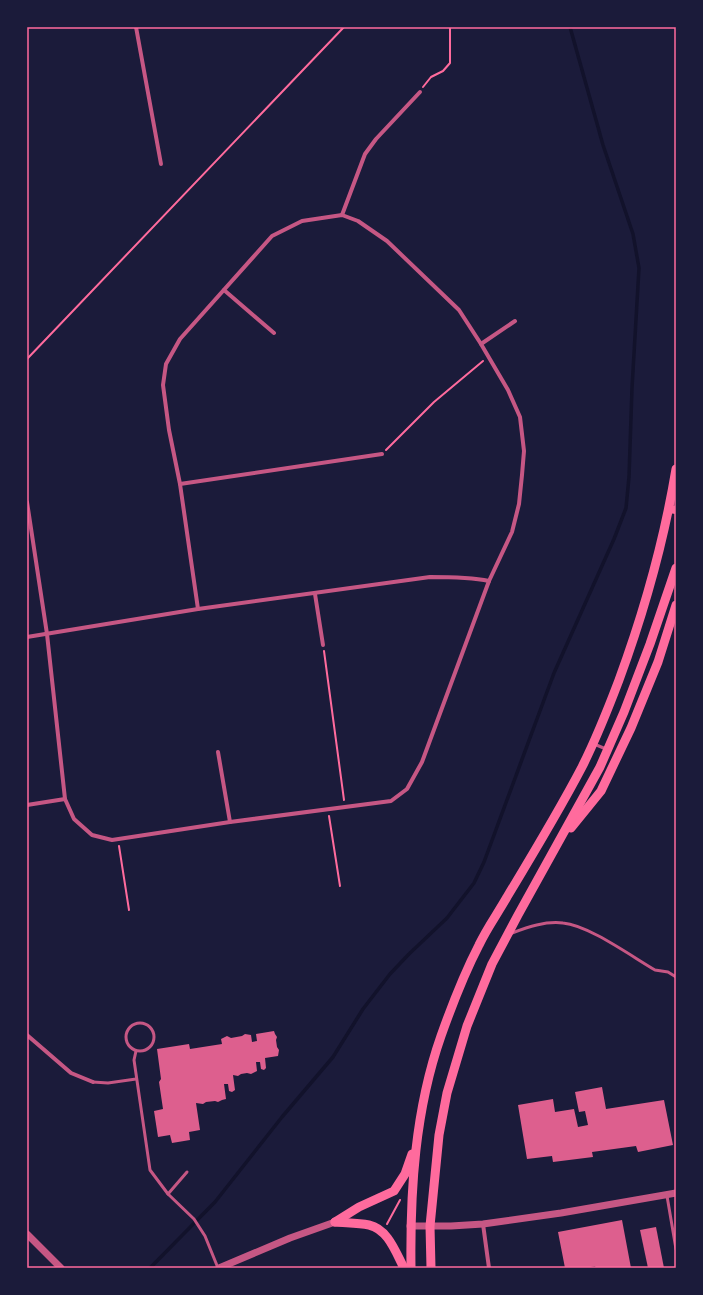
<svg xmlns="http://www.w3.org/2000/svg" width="703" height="1295" viewBox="0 0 703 1295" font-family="'Work Sans',sans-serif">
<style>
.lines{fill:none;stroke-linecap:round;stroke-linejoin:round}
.stream{stroke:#12122b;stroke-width:3.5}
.building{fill:#dd5f8e}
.path{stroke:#ff6b9d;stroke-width:2}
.service{stroke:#c65784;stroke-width:3}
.minor{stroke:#c65784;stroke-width:4}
.tertiary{stroke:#c65784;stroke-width:7}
.secondary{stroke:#ff6b9d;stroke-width:8}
.primary{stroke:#ff6b9d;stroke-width:9}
.neatline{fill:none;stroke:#ff6b9d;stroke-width:1.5}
</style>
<rect width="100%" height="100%" fill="#1b1b3a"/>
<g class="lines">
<path class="stream" d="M150,1268L215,1202L282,1117L333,1057L363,1009L390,974L409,954L447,918L474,883L484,862L554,673L614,539L626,508L629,477L632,388L639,268L633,234L603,145L570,27"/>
</g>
<g class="building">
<path d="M274,1031L275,1034L277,1037L276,1040L277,1047L279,1050L278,1056L265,1058L266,1068L264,1070L261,1069L260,1062H256L257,1071L251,1074L247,1073L241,1074L238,1076L233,1075L235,1090L232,1092L229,1091L228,1084H224L226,1099L222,1100L218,1102L215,1101L206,1102L203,1104L196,1103L200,1130L189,1132L190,1140L172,1143L170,1135L158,1137L154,1111L163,1109L159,1082L161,1079L157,1049L189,1044L190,1049L222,1044L221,1039L227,1036L231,1038L242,1036L245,1034L251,1035L252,1042L257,1041L256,1034Z"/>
<path d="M602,1087L606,1109L664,1100L673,1145L638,1152L636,1146L592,1152L593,1157L553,1162L552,1156L527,1159L518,1105L553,1099L555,1112L574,1109L578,1127L588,1125L585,1111L579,1112L575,1092Z"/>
<path d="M622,1220L631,1268H596L595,1266L586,1268H565L558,1232Z"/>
<path d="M656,1227L664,1268H648L640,1230Z"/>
</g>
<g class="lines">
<g class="path">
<path d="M423,87L431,77L443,71L450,63V27"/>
<path d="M27,359L344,27"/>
<path d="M386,450L434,402L483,361"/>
<path d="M324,651L344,800"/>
<path d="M329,816L340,886"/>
<path d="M119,846L129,910"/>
<path d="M387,1224L400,1200"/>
</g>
<g class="service">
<path d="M594,744L606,749"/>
<path d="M512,933C528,927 545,921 563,923C588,925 631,956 655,970L668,972L676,977"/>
<circle cx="140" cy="1037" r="14"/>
<path d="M136,1051L134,1060L150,1170L168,1194L194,1219L205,1236L218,1268"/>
<path d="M93,1082L108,1083L136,1079"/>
<path d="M168,1194L187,1172"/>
<path d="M667,1196L676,1249"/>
</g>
<g class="minor">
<path d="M136,27L161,164"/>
<path d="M342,215L365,154L376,139L420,92"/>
<path d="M224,290L274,333"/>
<path d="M481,344L515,321"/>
<path d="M180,484L382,454"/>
<path d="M27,502L47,634L65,799L74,819L92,835L112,840L230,822L391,801L407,789L422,762L489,581L512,532L519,504L522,475L524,451L520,417L508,390L481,344L459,310L387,241L358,221L342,215L302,221L272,236L180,339L166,364L163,385L169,430L180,484L198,609"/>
<path d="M315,594L323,645"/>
<path d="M27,637L198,609L430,577C450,577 470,577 489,581"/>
<path d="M218,752L230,822"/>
<path d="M27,805L65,799"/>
<path d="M27,1035L71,1073L93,1082"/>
<path d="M483,1224L489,1268"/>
</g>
<g class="tertiary">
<path d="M410,1226H451L483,1224L561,1213L676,1193"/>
<path d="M27,1234L61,1268"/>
<path d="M219,1268L290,1238L335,1222"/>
</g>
<path class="secondary" d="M669,509L676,510"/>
<g class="primary">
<path d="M571,828L601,791L631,728L658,662L676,605"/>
<path d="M335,1222L359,1207L394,1191L405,1174L412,1154"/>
<path d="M335,1222C346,1223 358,1223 369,1225C388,1229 396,1253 404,1268"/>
<path d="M411,1268C410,1190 415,1110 441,1036C452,1005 464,974 479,945C487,928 498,913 507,897C533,854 559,811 582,767C596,739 608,709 619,680C644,612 664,541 676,469"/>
<path d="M431,1268L430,1226L439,1135L447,1093L467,1026L492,964L518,915L600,767L624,712L650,644L676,568"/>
</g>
</g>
<rect width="703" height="1295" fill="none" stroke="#1b1b3a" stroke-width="56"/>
<rect x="28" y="28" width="647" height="1239" class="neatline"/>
</svg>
